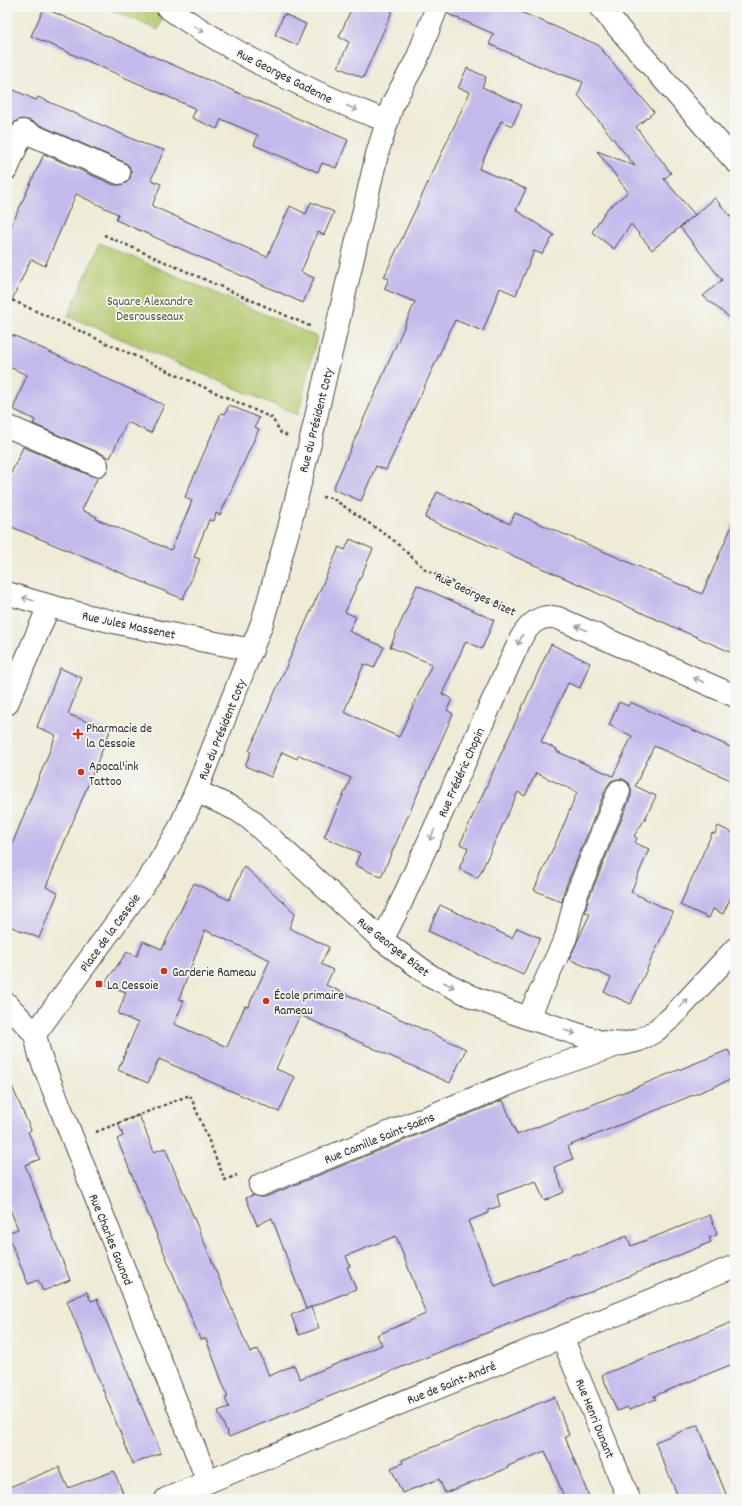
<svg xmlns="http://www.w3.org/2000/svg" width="742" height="1506" viewBox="0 0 742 1506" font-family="Dekko,sans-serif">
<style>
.green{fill:#b2c76c;stroke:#6e794c}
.building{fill:#c3b9eb;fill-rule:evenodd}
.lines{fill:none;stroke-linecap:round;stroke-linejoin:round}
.minor-casing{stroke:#484845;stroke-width:24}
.major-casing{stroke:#484845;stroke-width:24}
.path{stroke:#484845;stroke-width:2.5;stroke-dasharray:3 3;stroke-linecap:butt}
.minor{stroke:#fff;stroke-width:22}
.major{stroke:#fff;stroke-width:22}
.oneway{stroke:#a0a0a0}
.poi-dot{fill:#c8321e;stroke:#f6f6f2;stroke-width:1.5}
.labels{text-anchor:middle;stroke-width:3.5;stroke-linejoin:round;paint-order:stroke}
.street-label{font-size:13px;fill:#2b2b2b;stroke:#f6f6f2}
.park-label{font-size:13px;fill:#545a3e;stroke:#f6f6f2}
.poi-label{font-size:13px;fill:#2b2b2b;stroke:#f6f6f2;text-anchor:start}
</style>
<rect width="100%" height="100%" fill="#f6f6f2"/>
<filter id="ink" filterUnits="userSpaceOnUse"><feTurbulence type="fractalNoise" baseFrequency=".025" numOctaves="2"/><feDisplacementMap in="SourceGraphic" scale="8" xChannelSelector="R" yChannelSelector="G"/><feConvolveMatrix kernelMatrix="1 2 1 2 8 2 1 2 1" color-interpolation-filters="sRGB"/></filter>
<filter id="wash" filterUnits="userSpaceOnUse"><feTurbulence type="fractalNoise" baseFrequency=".012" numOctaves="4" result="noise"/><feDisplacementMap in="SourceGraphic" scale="16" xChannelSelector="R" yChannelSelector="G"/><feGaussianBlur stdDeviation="0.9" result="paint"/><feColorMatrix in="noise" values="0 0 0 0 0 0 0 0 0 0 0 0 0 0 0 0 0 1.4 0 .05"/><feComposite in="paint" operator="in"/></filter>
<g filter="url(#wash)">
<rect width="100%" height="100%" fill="#efebd7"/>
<g class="green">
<path d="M105,7H151L163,17L158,30Z"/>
<path d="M100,243L317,337L298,415L68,316Z"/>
</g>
<g id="blocks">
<g class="building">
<path d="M352,7H394L363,78L338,67L349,42L339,37Z"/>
<path d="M449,7H509L598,45L654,112L636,127L671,173L664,179L695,215L715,198L735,222V322L703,296L722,280L680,227L695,215L652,250L631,224L614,249L592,232L607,209L628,192L597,151L635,166L578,95L583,82L539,66L489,44L494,34L448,14Z"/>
<path d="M44,8L143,52L348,140L336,168L322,163L318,172L254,145L258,135L221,119L217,129L192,118L196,109L31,36Z"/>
<path d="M284,14L306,24L297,45L275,35Z"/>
<path d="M467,68L486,77L482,87L522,105L512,126L501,121L479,169L526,189L516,210L554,235L542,254L534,251L516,295L500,288L483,331L455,320L386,470L376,466L361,501L333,489L415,302L384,289L389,279L384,277L470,92L458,88Z"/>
<path d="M7,87L36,100L38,97L144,144L164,150L151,180L161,184L152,206L267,257L290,206L306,214L311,202L334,212L324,235L318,232L301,272L314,278L303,303L116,220L118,214L76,194L45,266L31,259L7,311V235L44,154L114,185H120L126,183L130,178L131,172L129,166L124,162L28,120L22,119L16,121L7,134Z"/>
<path d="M7,334L13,336V335L24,340L164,405L151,433L127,422L110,458L102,454L33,424L35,420L13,409L27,375L7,366Z"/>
<path d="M229,405L259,418L255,427L259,429L220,515L216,513L214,521L209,520L194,557L200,559L183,599L7,525V482L23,447L92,476L98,477L82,510L97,517L96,519L171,550L192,501L185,497L221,413L225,414Z"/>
<path d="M437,492L510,524L515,513L702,594L735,519V654L590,590V589L425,518Z"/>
<path d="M350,539L373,549L345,612L356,617L349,631L384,647L374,668L364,664L344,712L399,737L432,664L390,647L417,585L494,620L482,649L466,641L442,694L452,699L447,710L453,714L381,877L355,865L360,853L324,837L351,778L299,755L297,759L282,752L271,777L245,766L251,752L249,751L339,547L345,550Z"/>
<path d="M551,644L590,663L580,688L568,683L541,742L557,749L556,751L613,776L632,736L609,725L619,702L628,706L630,702L735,749V782L654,746L635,786L656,796L645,819L634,836L637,838L635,843L649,849L631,892L673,912L631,1004L604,992L611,978L569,959L590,914L585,912L588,900L631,796V789L629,783L623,779H617L611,781L607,786L564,891L562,902L534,890L562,829L577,792L536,773L525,796L518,792L478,878L459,869L468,848L460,844Z"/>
<path d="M60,668L82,678L68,714L110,731L46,887L58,893L39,938L7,925V857L56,735L37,727Z"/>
<path d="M718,826L735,834V888L723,914L713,909L709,918L680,905L712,833L715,834Z"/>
<path d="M244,866L295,913L289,928L329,947L321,964L333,970L326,985L466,1049L450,1083L300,1015L276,1069L295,1077L279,1112L159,1059L148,1083L118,1070L138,1023L118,1014L126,992L104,984L127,952L137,956L143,941L162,949L194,883L229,900ZM205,930L270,960L248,1007L245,1006L227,1047L174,1024L184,1001L179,999Z"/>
<path d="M440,905L512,938L517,928L540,938L523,975L428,931Z"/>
<path d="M728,1050L735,1063V1078L568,1146L573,1159L554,1167L564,1192L544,1201L536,1181L497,1195L500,1206L488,1210V1213L468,1221L495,1286L578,1253L579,1255L627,1236L631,1246L710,1215L717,1235L709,1238L711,1242L593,1291L568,1300L229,1437L218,1411L229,1407L225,1398L228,1397L206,1339H200L117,1139L123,1136L118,1123L139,1115L154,1152L165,1148L250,1353L258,1349L269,1376L294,1365L300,1379L382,1345L377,1335L426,1314L396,1236L346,1256L350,1266L347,1267L356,1289L306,1309L272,1218L257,1225L246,1198L253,1195L259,1197H265L503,1100L517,1135Z"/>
<path d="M7,1075L31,1130L28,1132L40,1159L25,1165L70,1280L43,1291L38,1280L28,1284L7,1233L18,1229L7,1202Z"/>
<path d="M87,1292L91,1301L97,1299L161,1453L133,1464L67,1301Z"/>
<path d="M311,1307L319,1328L299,1335L291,1315Z"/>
<path d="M735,1321V1363L654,1396L656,1399L629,1410L627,1407L617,1411L602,1375Z"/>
<path d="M554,1397L569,1435L565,1437L590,1499H565L545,1451L508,1466V1468L445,1493L439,1479L402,1493L391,1468L403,1463L402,1460Z"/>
<path d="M698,1425L728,1499H679L655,1442Z"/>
<path d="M59,1467L68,1488L114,1471L123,1493L107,1499H7V1488Z"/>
</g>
</g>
</g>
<g filter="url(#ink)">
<use href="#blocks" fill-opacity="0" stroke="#484845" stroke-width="1"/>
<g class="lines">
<defs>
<g id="minor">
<path d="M167,7C183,19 201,30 218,40C273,73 327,99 387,121"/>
<path d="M7,169L23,131L119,173"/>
<path d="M7,426L97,465"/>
<path d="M7,593C87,619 170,634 252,650"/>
<path d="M7,704L49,606"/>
<path d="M196,791L237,810L250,819L382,940L431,976L473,997L514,1013L601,1042L623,1044L639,1040L654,1032L672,1017L735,949"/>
<path d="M382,940L398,909L521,638C530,623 540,614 558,618L735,696"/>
<path d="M7,1004L35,1034L40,1056L208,1482"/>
<path d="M528,1018L566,937L576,896L619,791"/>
<path d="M35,1034L154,871L179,829L196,791L262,623L289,528L310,443L377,154L393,103L417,59L437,7"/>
<path d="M260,1185L541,1071L618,1045"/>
<path d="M562,1337L629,1499"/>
<path d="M166,1499L735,1266"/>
</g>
<path id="major" d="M600,7L735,161"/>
</defs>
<use href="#minor" class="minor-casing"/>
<use href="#major" class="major-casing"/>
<g class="path">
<path d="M104,235L312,327"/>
<path d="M7,298L272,418L281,433L288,436"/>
<path d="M322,497L332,498L392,539L426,570L511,610"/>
<path d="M96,1132L190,1095L225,1180L237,1175"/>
</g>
<use href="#minor" class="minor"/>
<use href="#major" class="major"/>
</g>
<defs><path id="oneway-shaft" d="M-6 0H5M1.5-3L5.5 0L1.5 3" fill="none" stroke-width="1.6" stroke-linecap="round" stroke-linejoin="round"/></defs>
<g class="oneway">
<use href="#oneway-shaft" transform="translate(199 29) rotate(32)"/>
<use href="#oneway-shaft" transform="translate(352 108) rotate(24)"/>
<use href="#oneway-shaft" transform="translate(28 599) rotate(-163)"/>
<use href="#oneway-shaft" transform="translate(581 628) rotate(-157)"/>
<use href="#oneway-shaft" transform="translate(520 640) rotate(117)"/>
<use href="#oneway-shaft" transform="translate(699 680) rotate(-156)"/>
<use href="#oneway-shaft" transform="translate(432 835) rotate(114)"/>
<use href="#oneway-shaft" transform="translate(449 985) rotate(27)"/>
<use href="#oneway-shaft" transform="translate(684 1003) rotate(-47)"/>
<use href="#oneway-shaft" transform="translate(570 1032) rotate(19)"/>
</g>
</g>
<g class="poi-dot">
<path d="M76 728h4v4h4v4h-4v4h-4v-4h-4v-4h4z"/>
<circle cx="81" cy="772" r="4"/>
<circle cx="164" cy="971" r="4"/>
<rect x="95" y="980" width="8" height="8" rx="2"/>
<circle cx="266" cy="1001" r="4"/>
</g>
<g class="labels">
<g class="street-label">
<text transform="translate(285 75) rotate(27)" y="5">Rue Georges Gadenne</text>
<text transform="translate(315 420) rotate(-76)" y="5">Rue du Président Coty</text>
<text transform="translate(476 593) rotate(25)" y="5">Rue Georges Bizet</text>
<text transform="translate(129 624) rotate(12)" y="5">Rue Jules Massenet</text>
<text transform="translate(221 729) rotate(-68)" y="5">Rue du Président Coty</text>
<text transform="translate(460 772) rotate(-66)" y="5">Rue Frédéric Chopin</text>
<text transform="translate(109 932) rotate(-54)" y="5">Place de la Cessoie</text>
<text transform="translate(394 946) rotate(38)" y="5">Rue Georges Bizet</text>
<text transform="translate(379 1137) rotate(-22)" y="5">Rue Camille Saint-Saëns</text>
<text transform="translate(112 1239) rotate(68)" y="5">Rue Charles Gounod</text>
<text transform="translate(451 1382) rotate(-22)" y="5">Rue de Saint-André</text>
<text transform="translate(596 1418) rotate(68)" y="5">Rue Henri Dunant</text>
</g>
<g class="park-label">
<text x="150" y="305">Square Alexandre<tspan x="150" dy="15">Desrousseaux</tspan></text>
</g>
<g class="poi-label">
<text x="86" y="732">Pharmacie de<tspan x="86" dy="15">la Cessoie</tspan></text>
<text x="89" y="770">Apocal'ink<tspan x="89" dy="15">Tattoo</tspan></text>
<text x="172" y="976">Garderie Rameau</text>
<text x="107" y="989">La Cessoie</text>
<text x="274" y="999">École primaire<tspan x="274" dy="15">Rameau</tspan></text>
</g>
</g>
<rect width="742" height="1506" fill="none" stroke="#f6f6f2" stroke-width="24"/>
</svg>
